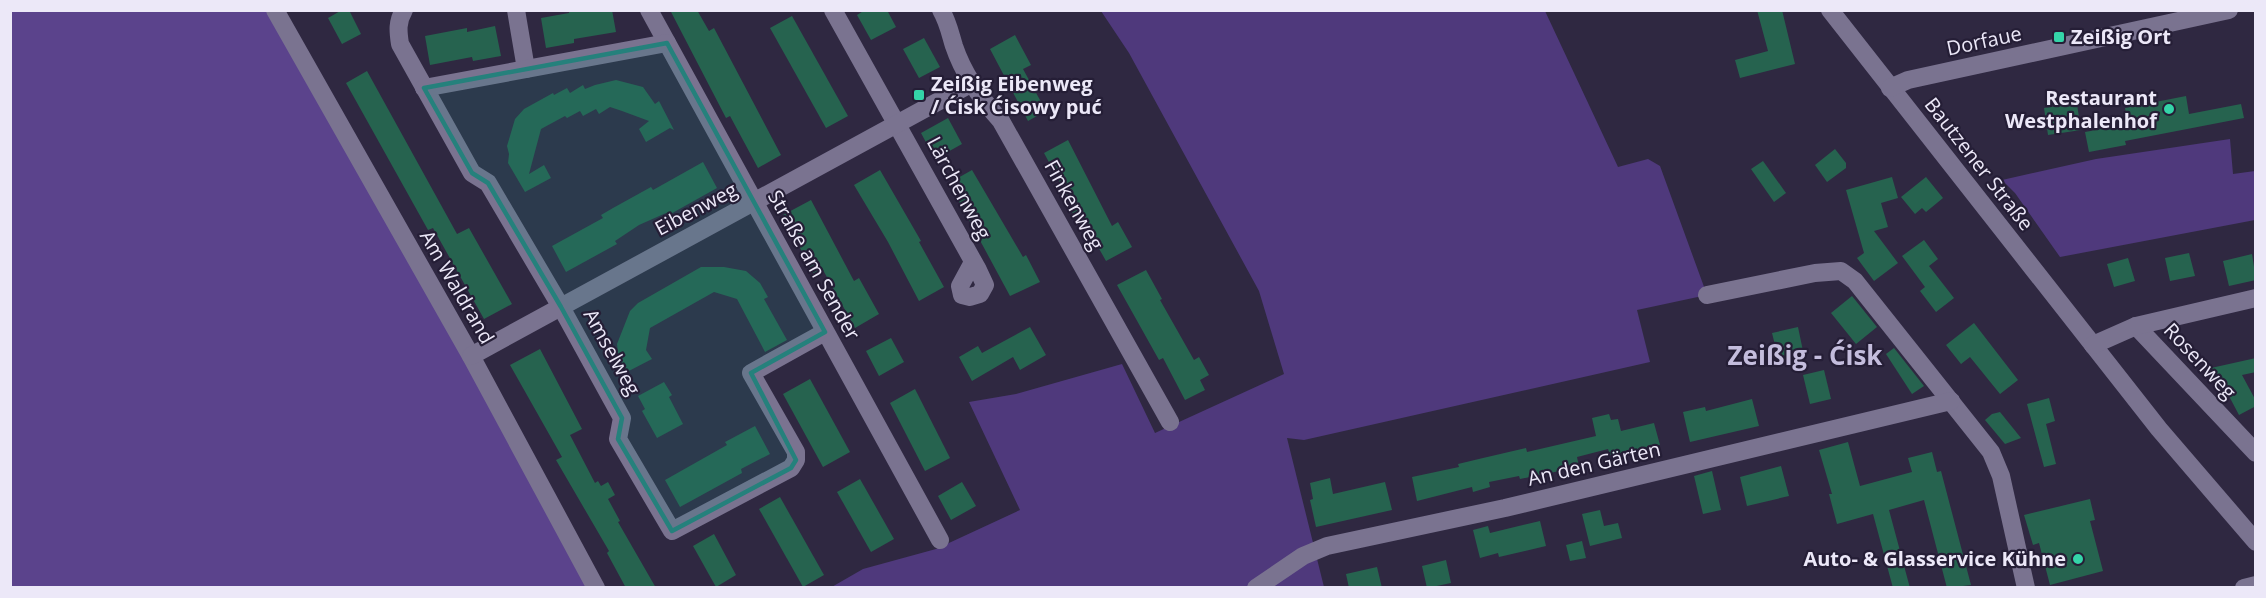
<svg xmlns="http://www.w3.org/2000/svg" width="2266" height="598" viewBox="0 0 2266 598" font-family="'Open Sans',sans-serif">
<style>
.green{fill:#4f397c}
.forest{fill:#5b438c}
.building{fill:#26634f}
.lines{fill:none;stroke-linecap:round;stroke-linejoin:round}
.minor{stroke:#7a7390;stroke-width:18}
.marked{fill:#25817c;fill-opacity:0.2;stroke:#25817c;stroke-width:4.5;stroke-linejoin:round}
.poi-dot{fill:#34d4a8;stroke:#251e36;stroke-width:2}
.labels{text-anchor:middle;stroke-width:4.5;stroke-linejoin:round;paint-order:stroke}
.poi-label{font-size:20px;font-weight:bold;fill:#ece8f8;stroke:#251e36;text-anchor:start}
.street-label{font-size:20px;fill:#ece8f8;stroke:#251e36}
.district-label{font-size:26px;font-weight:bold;fill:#c4bddd;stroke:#251e36}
</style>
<rect width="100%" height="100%" fill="#2f2841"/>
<g class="green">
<path d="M1101,11H1545L1618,167L1648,159L1660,166L1707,295L1637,310L1650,362L1304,440L1287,438L1324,587L830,588L863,569L936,549L1020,510L969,402L1016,394L1122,364L1155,433L1284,374L1259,291L1129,53Z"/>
<path d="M2230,139L2233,174L2255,171V220L2060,257L2015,193L2002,180L2096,159Z"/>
</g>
<path class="forest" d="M10,11H277L590,587H11Z"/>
<g class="building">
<path d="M342,10H349L361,34L342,44L328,18Z"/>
<path d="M569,10H612L616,32L574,39V43L546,48L541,18L569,13Z"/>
<path d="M670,10H697L709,31L714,28L781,155L758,168L730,116L726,118Z"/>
<path d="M865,10H887L896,27L871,40L857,15Z"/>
<path d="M1757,10H1782L1795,64L1740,78L1735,60L1768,51Z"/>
<path d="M792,16L848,116L826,128L770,28Z"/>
<path d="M495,26L501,56L473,61L472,57L430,65L425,36L467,28V32Z"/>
<path d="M1015,35L1031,65L1023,69L1046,111L1028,121L990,49Z"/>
<path d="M924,38L940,67L919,78L903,49Z"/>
<path d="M367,71L457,234L469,228L512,304L484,319L433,228L428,230L346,83Z"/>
<path d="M616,80L643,87L655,104L659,101L674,130L670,128L646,142L639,129L649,121L622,111L610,107L599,114L596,109L583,116L580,111L567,118L565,116L541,129L529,174L544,165L551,178L525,192L508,163L509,154L507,146L515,119L524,109L553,93L554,95L567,88L570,93L583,85L585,89L595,85Z"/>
<path d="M2186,96L2189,114L2241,104L2244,118L2125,141L2126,145L2089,152L2085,132L2128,124L2125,108Z"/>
<path d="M2076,98L2081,130L2048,135L2044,108L2064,105L2063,100Z"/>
<path d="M948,118L962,144L935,159L921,133Z"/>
<path d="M1068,140L1112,226L1118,222L1132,247L1106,261L1080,215L1075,218L1062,191L1064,190L1044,153Z"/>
<path d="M1835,149L1846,163V168L1827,182L1815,165Z"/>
<path d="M1763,161L1786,193L1774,202L1751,169Z"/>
<path d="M703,162L717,188L667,216L666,213L639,225L615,241L617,244L566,272L552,246L603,218L601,215L613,208L651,187L653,190Z"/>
<path d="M880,170L921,241L919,242L944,287L919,301L888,242L854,185Z"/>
<path d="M972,170L1023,257L1026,255L1040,282L1010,296L949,183Z"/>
<path d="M1892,177L1898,198L1881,203L1888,227L1874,231L1898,263L1874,281L1857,258L1864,253L1846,190Z"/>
<path d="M1926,177L1943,198L1926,212L1922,208L1915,214L1901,197Z"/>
<path d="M811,200L854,281L859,278L879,314L855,328L823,270L814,275L783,215Z"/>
<path d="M1924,240L1938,259L1929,266L1954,298L1936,312L1920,291L1925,287L1902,256Z"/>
<path d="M2189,253L2195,276L2170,281L2165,258Z"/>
<path d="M2252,254L2256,280L2229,286L2223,261Z"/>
<path d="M2128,258L2135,281L2114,287L2107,264Z"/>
<path d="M701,267H724L746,271L760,283L768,297L764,299L787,340L765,352L737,299L714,292L650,328L646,350L652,359L625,373L619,362L617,344L630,311L638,303Z"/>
<path d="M1146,270L1162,299L1160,300L1194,360L1199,357L1209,375L1200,380L1205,390L1185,400L1163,358L1159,360L1117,285Z"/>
<path d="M1852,296L1877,327L1856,344L1831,313Z"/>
<path d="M1974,323L2018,380L2000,394L1970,357L1961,364L1946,345Z"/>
<path d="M1030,327L1046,355L1020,370L1013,357L972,381L959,357L978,346L982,353Z"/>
<path d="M1798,327L1803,351L1778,357L1772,333Z"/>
<path d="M891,338L904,362L879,376L866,351Z"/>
<path d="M1894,348L1924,386L1912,394L1886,354Z"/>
<path d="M540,349L582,429L570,435L595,483L598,481L601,486L608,482L615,495L608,499L620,521L618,522L656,588H626L607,553L609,551L556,460L562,457L510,365Z"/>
<path d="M2256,358V372L2242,375L2256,401V406L2239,415L2221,381L2215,382L2211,368Z"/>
<path d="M1824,370L1831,399L1810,404L1803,375Z"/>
<path d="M810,379L850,452L823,467L783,394Z"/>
<path d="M664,382L672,395L669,397L683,424L657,438L642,411L645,409L638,396Z"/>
<path d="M915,389L950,458L925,471L890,403Z"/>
<path d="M2049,398L2055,421L2046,424L2056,464L2044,467L2027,404Z"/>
<path d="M1752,399L1759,426L1690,442L1683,412L1705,407L1706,411Z"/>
<path d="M2000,412L2021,438L2005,444L1985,420L1992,414Z"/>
<path d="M1609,414L1611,420L1618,419L1621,431L1654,423L1660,445L1610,455L1608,449L1577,457L1579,467L1520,479L1519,476L1489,482L1490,487L1473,492L1472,487L1417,501L1412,477L1459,467L1458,464L1483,458L1526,448L1527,452L1596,436L1592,418Z"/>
<path d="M755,426L770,454L741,469L742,473L680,507L665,480L727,445L725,442Z"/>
<path d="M1848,442L1860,486L1912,472L1908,458L1932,452L1937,472L1941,471L1971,585L1947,588L1924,500L1889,510L1910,588H1893L1873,514L1837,524L1829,494H1832L1819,450Z"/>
<path d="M1781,466L1789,496L1747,506L1740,477Z"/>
<path d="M1712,471L1721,510L1703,514L1694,476Z"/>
<path d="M1330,478L1333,494L1385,482L1392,510L1316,527L1310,500L1313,499L1310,483Z"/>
<path d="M860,479L894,539L871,552L837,492Z"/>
<path d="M962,482L976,506L951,520L938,496Z"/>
<path d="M780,497L824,575L803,587L759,509Z"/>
<path d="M2090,499L2095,520L2090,521L2103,571L2050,585L2039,543L2033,545L2024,515Z"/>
<path d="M1600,510L1604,526L1618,523L1622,538L1590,546L1582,514Z"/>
<path d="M1540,521L1546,546L1499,557L1498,553L1480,558L1473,530L1488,526L1490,533Z"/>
<path d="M714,534L736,575L716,587L693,546Z"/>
<path d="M1582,541L1586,558L1570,561L1566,545Z"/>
<path d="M1446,560L1451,583L1427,588L1422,566Z"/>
<path d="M1377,567L1382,588H1349L1346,574Z"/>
</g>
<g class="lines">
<g class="minor">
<path d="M275,10L471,356L596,588"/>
<path d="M404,10C397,22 398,31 400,44L472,173L488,183L561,307L622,418L618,439L672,531L791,468L796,460V452L751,373L825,332"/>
<path d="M516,10L526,69"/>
<path d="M649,10L940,540"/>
<path d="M833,10L978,270L985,285L980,294L970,297L962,295L960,286L973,262"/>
<path d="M941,10C948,22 950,33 954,46C963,73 982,100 1001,121L1170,422"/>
<path d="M1830,10L2159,429L2256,542"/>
<path d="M424,88L667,43"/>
<path d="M1890,88L1908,80L2229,10"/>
<path d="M1707,295L1815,273L1841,271L1855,281L1991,452L2001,476L2026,588"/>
<path d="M2136,326L2256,453"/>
<path d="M2093,345L2136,326L2256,298"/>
<path d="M471,356L972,83"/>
<path d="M1256,588L1303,556L1327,546L1505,508L1951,401"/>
<path d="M2244,588L2256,585"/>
</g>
</g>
<path class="marked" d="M667,43L825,332L751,373L796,460L791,468L672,531L618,439L622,418L561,307L488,183L472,173L424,88Z"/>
<g class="poi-dot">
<rect x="2053" y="31" width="12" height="12" rx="3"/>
<rect x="913" y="89" width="12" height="12" rx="3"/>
<circle cx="2169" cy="109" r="6"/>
<circle cx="2078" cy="559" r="6"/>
</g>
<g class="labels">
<g class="poi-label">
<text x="2071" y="44">Zeißig Ort</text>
<text x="931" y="91">Zeißig Eibenweg<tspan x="931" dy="23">/ Ćisk Ćisowy puć</tspan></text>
<text x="2157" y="105" text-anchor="end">Restaurant<tspan x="2157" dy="23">Westphalenhof</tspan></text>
<text x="2066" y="566" text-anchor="end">Auto- &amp; Glasservice Kühne</text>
</g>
<g class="street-label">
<text transform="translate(1984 41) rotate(-12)" y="7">Dorfaue</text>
<text transform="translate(1979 164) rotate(52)" y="7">Bautzener Straße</text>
<text transform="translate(959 188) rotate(62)" y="7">Lärchenweg</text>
<text transform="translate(1074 205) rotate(61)" y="7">Finkenweg</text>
<text transform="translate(696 209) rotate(-28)" y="7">Eibenweg</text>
<text transform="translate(814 265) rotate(61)" y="7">Straße am Sender</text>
<text transform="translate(457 287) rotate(60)" y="7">Am Waldrand</text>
<text transform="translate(612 352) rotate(61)" y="7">Amselweg</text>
<text transform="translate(2200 361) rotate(47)" y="7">Rosenweg</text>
<text transform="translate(1594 464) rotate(-13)" y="7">An den Gärten</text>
</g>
<g class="district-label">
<text x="1805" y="365">Zeißig - Ćisk</text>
</g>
</g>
<rect width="2266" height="598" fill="none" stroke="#ece8f8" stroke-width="24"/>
</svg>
